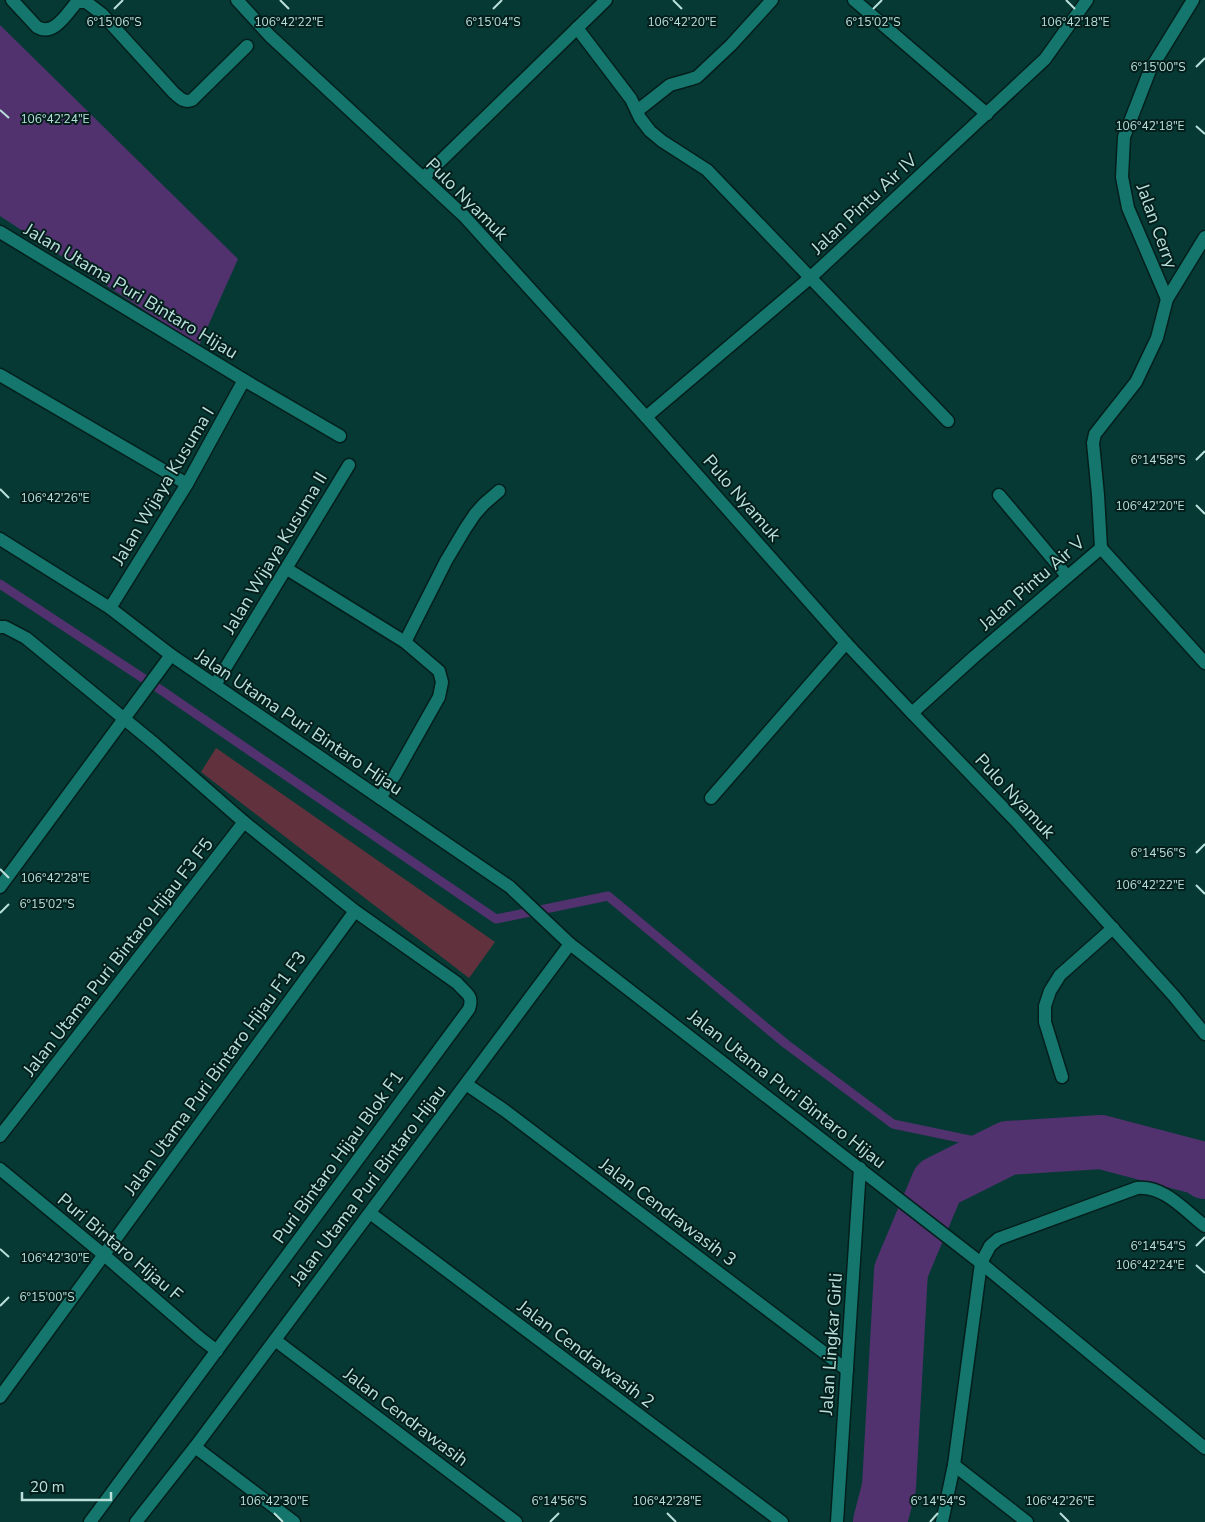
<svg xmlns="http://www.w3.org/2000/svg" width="1205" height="1522" viewBox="0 0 1205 1522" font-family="'Nunito Sans',sans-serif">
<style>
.green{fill:#61323d}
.water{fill:#51326e}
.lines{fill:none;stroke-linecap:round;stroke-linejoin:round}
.stream{stroke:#51326e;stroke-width:9}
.river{stroke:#51326e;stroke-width:54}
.minor-casing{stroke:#031e1b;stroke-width:15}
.minor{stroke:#14766d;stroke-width:12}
.ticks{fill:none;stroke:#b9e0db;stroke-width:2}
.labels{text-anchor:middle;stroke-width:4;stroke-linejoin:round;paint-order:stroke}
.street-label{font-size:18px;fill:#b9e0db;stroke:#031e1b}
.ticks-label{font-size:12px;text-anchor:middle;fill:#b9e0db;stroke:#031e1b;stroke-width:4;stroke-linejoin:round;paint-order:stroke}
</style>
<rect width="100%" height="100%" fill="#073934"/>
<path class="green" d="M216,748L495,942L469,978L201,772Z"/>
<path class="water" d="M0,25L238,259L199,346L0,216Z"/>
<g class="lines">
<path class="stream" d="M0,584L158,688L496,919L608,896L786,1044L893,1124L1008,1148"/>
<path class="river" d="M880,1522L889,1487L901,1271L938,1183L1008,1148L1101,1142L1200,1168L1205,1172"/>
<defs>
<g id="minor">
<path d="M12,0L37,27C54,37 67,13 77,2H86L102,14L174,93C180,98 184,103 192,100L247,46"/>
<path d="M237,0L270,36L464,216L646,417L846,643L912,713L1014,819L1174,996L1205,1034"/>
<path d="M854,0L987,114"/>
<path d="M577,28L631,99L640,118L650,131L662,141L707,170L948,421"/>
<path d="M637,111L670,85L691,79L697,77L731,45L772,0"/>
<path d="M423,178L606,0"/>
<path d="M0,232L244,380L340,436"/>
<path d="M1167,299L1128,208L1122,177L1124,137L1150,70L1193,0"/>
<path d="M0,375L187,484"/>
<path d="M646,417L811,277L1045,59L1087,0"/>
<path d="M999,495L1067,576"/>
<path d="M0,539L110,608L171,655L510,887L570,944L981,1263L1205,1448"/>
<path d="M1101,548L1205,663"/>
<path d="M287,569L405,642L439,671L442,682L439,697L395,775L380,798"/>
<path d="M110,608L187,484L244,380"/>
<path d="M0,627H5L26,638L156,745L244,822L355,911L457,983C466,994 474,995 469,1009L90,1522"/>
<path d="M405,642L446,561L465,529L475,514L484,504L499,491"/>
<path d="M215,685L349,465"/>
<path d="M912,713L975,656L1101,548L1098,495L1093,443L1095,434L1136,382L1157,338L1167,299L1205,237"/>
<path d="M711,798L846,643"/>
<path d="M0,887L171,655"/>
<path d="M1062,1077L1045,1022V1006L1050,991L1060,975L1113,928"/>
<path d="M466,1084L504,1110L847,1370"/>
<path d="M0,1136L244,822"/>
<path d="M0,1169L104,1255L200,1338L217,1351"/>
<path d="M370,1213L782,1522"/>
<path d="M275,1340L516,1522"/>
<path d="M0,1397L355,911"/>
<path d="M195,1447L294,1522"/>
<path d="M954,1465L1027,1522"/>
<path d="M136,1522L195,1447L570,944"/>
<path d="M837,1522L860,1168"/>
<path d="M942,1522L954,1465L981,1263L990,1246L998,1239L1137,1188C1164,1185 1185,1211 1205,1226"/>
</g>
</defs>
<use href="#minor" class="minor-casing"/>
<use href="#minor" class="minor"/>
</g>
<path class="ticks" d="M280,0L289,9M673,0L682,9M1066,0L1075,9M114,9L123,0M493,9L502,0M873,9L882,0M1196,67L1205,58M0,110L9,118M1196,126L1205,134M1196,460L1205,451M0,489L9,498M1196,505L1205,514M1196,853L1205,844M0,869L9,878M1196,885L1205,894M0,913L9,904M1196,1246L1205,1237M0,1249L9,1257M1196,1265L1205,1273M0,1306L9,1297M274,1513L283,1522M667,1513L676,1522M1060,1513L1069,1522M550,1522L559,1513M930,1522L938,1513"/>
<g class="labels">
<g class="street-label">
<text transform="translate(467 199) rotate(45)" y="6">Pulo Nyamuk</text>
<text transform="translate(864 204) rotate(-43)" y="6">Jalan Pintu Air IV</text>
<text transform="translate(1157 226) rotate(70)" y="6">Jalan Cerry</text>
<text transform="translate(131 291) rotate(31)" y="6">Jalan Utama Puri Bintaro Hijau</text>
<text transform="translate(163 486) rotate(-59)" y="6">Jalan Wijaya Kusuma I</text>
<text transform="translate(742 498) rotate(49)" y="6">Pulo Nyamuk</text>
<text transform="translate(275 553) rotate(-59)" y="6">Jalan Wijaya Kusuma II</text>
<text transform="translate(1032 583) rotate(-41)" y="6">Jalan Pintu Air V</text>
<text transform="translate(299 722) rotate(34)" y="6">Jalan Utama Puri Bintaro Hijau</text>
<text transform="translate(1015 796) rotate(47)" y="6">Pulo Nyamuk</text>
<text transform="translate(118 957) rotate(-52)" y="6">Jalan Utama Puri Bintaro Hijau F3 F5</text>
<text transform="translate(215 1073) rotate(-54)" y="6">Jalan Utama Puri Bintaro Hijau F1 F3</text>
<text transform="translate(787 1089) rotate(38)" y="6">Jalan Utama Puri Bintaro Hijau</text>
<text transform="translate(338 1157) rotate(-54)" y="6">Puri Bintaro Hijau Blok F1</text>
<text transform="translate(368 1185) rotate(-53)" y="6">Jalan Utama Puri Bintaro Hijau</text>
<text transform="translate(668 1212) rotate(37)" y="6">Jalan Cendrawasih 3</text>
<text transform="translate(120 1247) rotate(40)" y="6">Puri Bintaro Hijau F</text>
<text transform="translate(831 1344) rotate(-86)" y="6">Jalan Lingkar Girli</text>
<text transform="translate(586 1354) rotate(37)" y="6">Jalan Cendrawasih 2</text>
<text transform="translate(406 1417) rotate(37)" y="6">Jalan Cendrawasih</text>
</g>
</g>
<g class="ticks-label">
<text x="289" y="26">106°42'22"E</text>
<text x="682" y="26">106°42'20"E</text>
<text x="1075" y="26">106°42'18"E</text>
<text x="114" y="26">6°15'06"S</text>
<text x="873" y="26">6°15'02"S</text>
<text x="493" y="26">6°15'04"S</text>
<text x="1158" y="71">6°15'00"S</text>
<text x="55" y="123">106°42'24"E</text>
<text x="1150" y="130">106°42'18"E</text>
<text x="1158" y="464">6°14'58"S</text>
<text x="55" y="502">106°42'26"E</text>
<text x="1150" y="510">106°42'20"E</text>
<text x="1158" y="857">6°14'56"S</text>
<text x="55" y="882">106°42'28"E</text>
<text x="1150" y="889">106°42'22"E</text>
<text x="47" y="908">6°15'02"S</text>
<text x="1158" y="1250">6°14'54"S</text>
<text x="55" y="1262">106°42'30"E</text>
<text x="1150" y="1269">106°42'24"E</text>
<text x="47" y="1301">6°15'00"S</text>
<text x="559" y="1505">6°14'56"S</text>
<text x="938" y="1505">6°14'54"S</text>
<text x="274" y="1505">106°42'30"E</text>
<text x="667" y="1505">106°42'28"E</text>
<text x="1060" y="1505">106°42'26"E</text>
</g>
<path d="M22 1492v8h89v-8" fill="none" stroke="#b9e0db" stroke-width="2.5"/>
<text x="30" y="1492" font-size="15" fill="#b9e0db" stroke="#031e1b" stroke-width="4" paint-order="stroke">20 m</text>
</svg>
